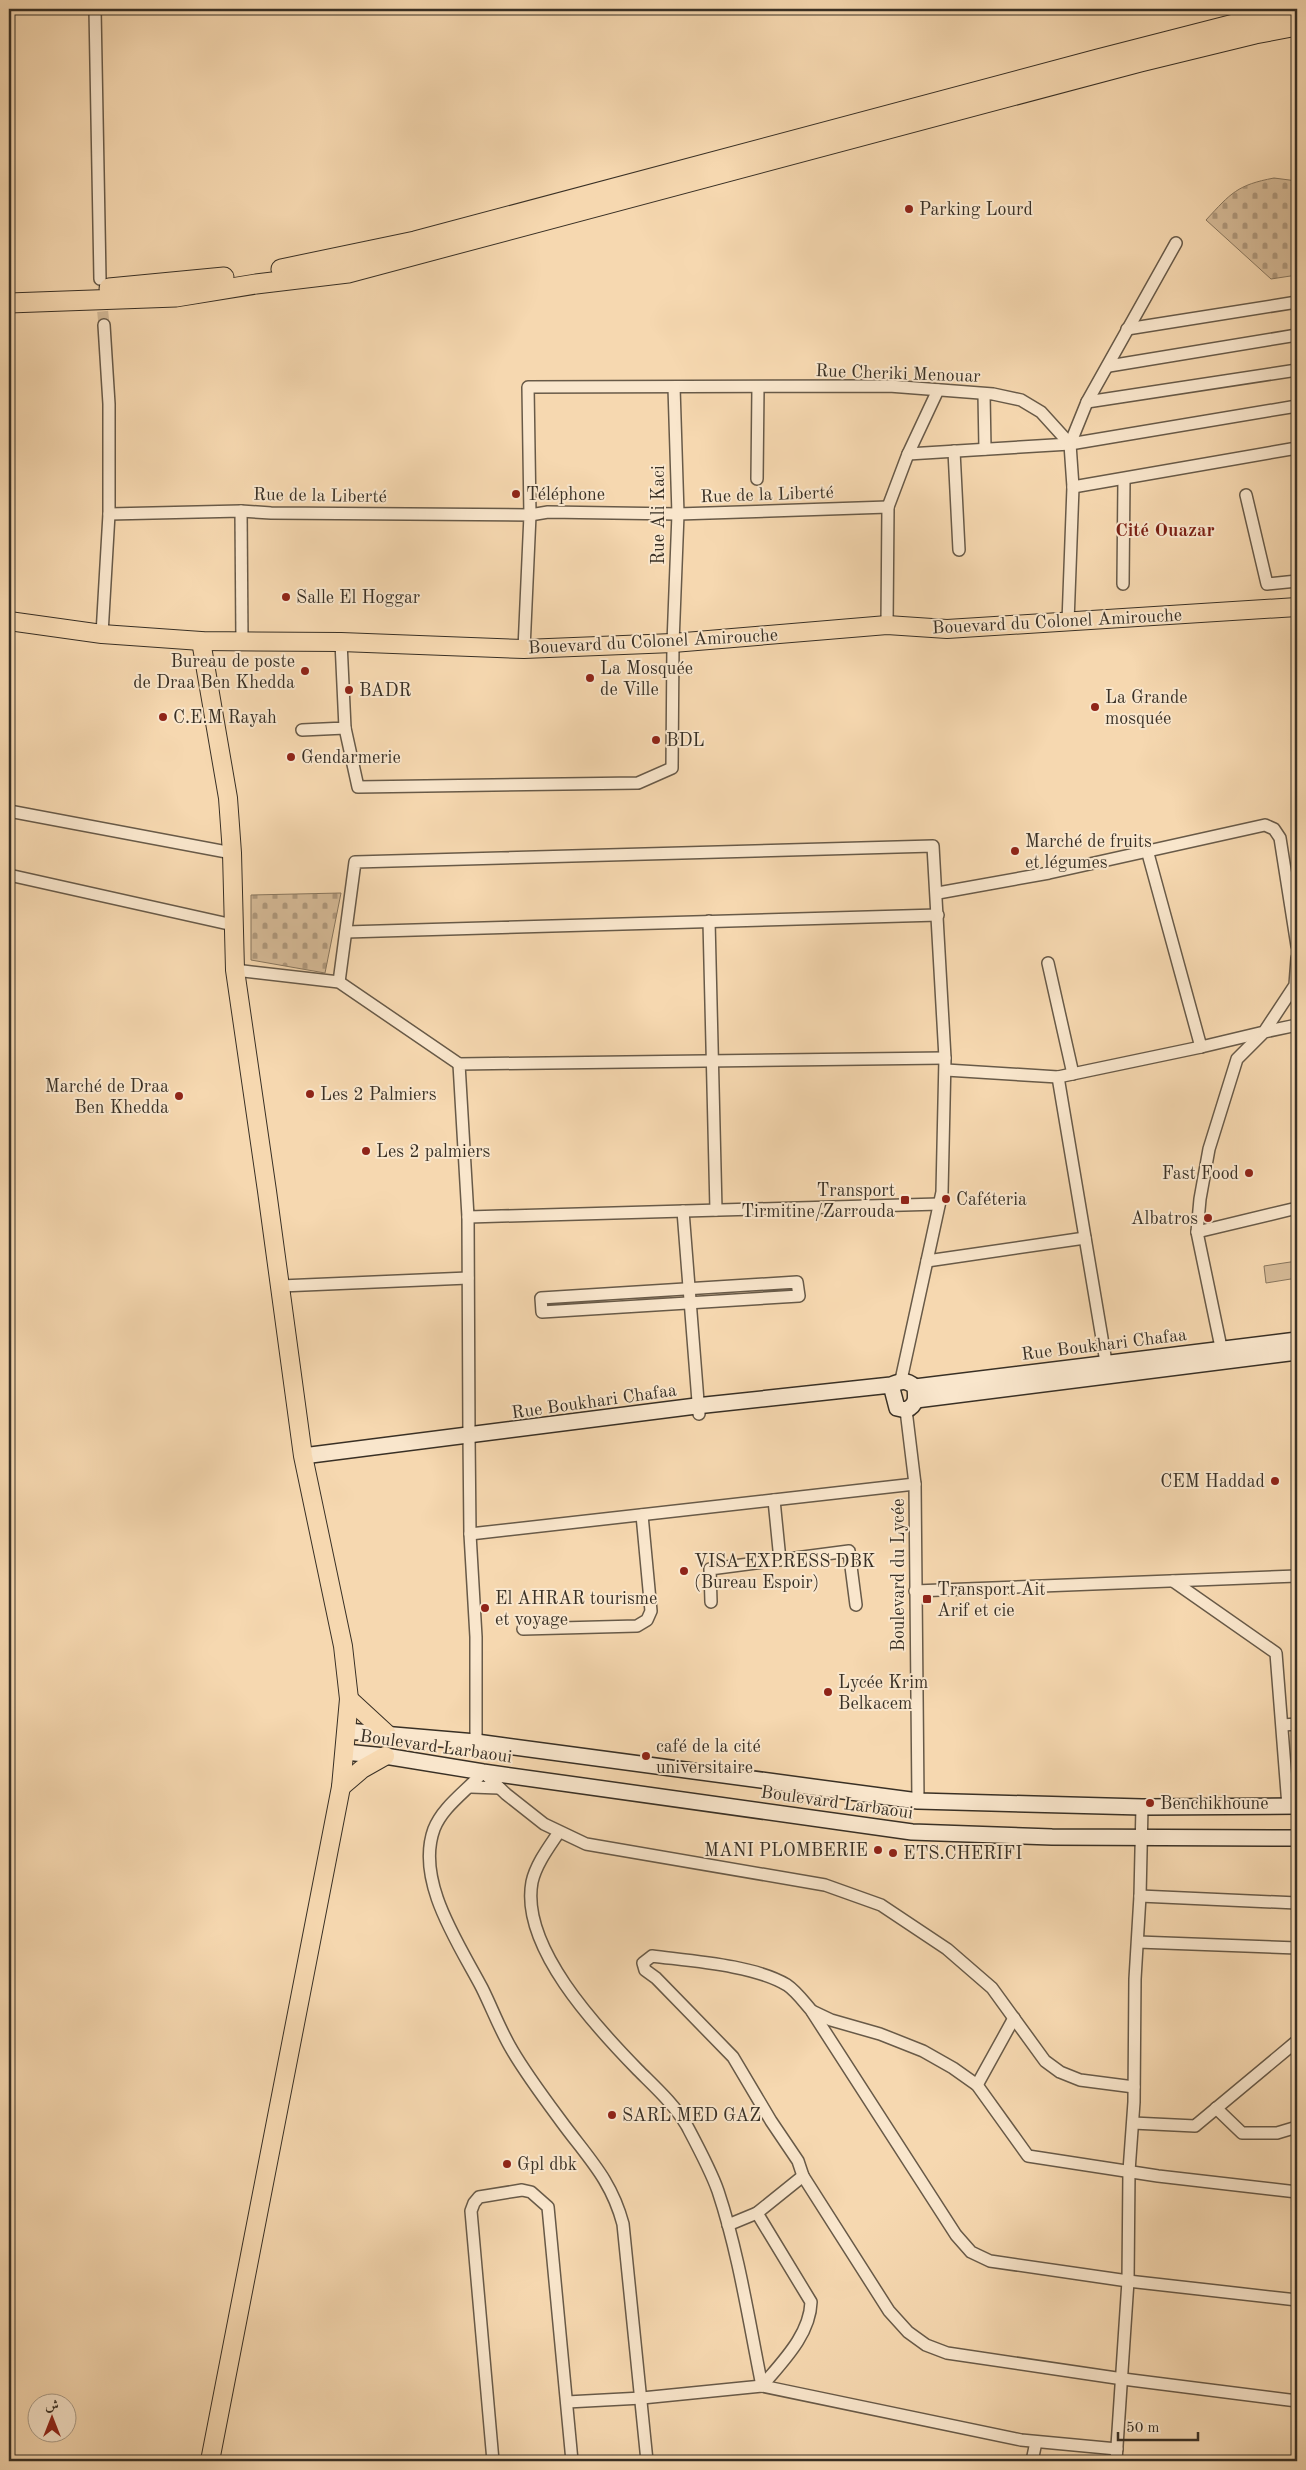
<svg xmlns="http://www.w3.org/2000/svg" width="1306" height="2470" viewBox="0 0 1306 2470" font-family="'Old Standard TT',Amiri,serif">
<style>
.grass{fill:#d6bb98;stroke:#88765e}
.cemetery{fill:url(#cemetery-stones);stroke:#88765e}
.lines{fill:none;stroke-linecap:round;stroke-linejoin:round}
.minor-tunnel{stroke:#d0b694;stroke-width:11;stroke-dasharray:11 5.5;stroke-linecap:butt}
.minor-casing{stroke:#685a48;stroke-width:14}
.secondary-casing{stroke:#393025;stroke-width:18}
.primary-casing{stroke:#393025;stroke-width:20}
.trunk-casing{stroke:#393025;stroke-width:21}
.minor{stroke:#f9e6cc;stroke-width:11}
.secondary{stroke:#f9e6cc;stroke-width:15}
.primary{stroke:#f6d8b0;stroke-width:18}
.trunk{stroke:#f6d8b0;stroke-width:19}
.poi-dot{fill:#8f2418;stroke:#f9e6cc;stroke-width:2}
.labels{text-anchor:middle;stroke-width:4;stroke-linejoin:round;paint-order:stroke}
.poi-label{font-size:18px;fill:#393025;stroke:#f9e6cc;text-anchor:start}
.street-label{font-size:18px;fill:#393025;stroke:#f9e6cc}
.neighbourhood-label{font-size:19px;font-weight:bold;fill:#7a1f14;stroke:#f9e6cc}
</style>
<defs>
<pattern id="cemetery-stones" width="16" height="16" patternUnits="userSpaceOnUse" patternTransform="scale(1.25)"><rect width="16" height="16" fill="#d6bb98"/><path d="M2 7V4a2 2 0 0 1 4 0v3zM10 15v-3a2 2 0 0 1 4 0v3z" fill="#af987c"/></pattern>
</defs>
<rect width="100%" height="100%" fill="#f6d8b0"/>
<filter id="stains"><feTurbulence type="fractalNoise" baseFrequency=".004" numOctaves="4"/><feColorMatrix values="0 0 0 0 .2 0 0 0 0 .09 0 0 0 0 .02 0 0 0 .5 -.17"/></filter>
<radialGradient id="worn" r=".72"><stop offset=".6" stop-color="#630" stop-opacity="0"/><stop offset="1" stop-color="#630" stop-opacity=".3"/></radialGradient>
<path class="grass" d="M1297,1261V1278L1266,1283L1264,1266Z"/>
<g class="cemetery">
<path d="M1274,178L1297,181V275L1271,279L1206,220C1231,193 1237,185 1274,178Z"/>
<path d="M341,893L325,973L251,960V895Z"/>
</g>
<g class="lines">
<path class="minor-tunnel" d="M101,295L104,325"/>
<defs>
<g id="minor">
<path d="M95,9L100,279"/>
<path d="M1127,329L1297,302"/>
<path d="M1109,366L1297,335"/>
<path d="M984,394L985,449"/>
<path d="M1087,402L1297,370"/>
<path d="M1070,444L1087,402L1176,243"/>
<path d="M954,451L959,550"/>
<path d="M908,454L1070,444L1297,406"/>
<path d="M757,479L758,387"/>
<path d="M1073,487L1297,448"/>
<path d="M1246,495L1267,584L1297,581"/>
<path d="M888,507L908,454L938,390"/>
<path d="M241,511L242,642"/>
<path d="M109,514L241,511L271,513L530,515L524,649"/>
<path d="M1123,584L1124,479"/>
<path d="M887,625L888,507L678,514L548,512L530,515L528,387L889,386L993,394L1021,400L1041,412L1070,444L1073,487L1068,622"/>
<path d="M102,634L109,514V404L104,325"/>
<path d="M345,728L358,787L638,783L672,768L673,643L678,514L674,387"/>
<path d="M302,730L345,728L341,642"/>
<path d="M9,811L232,853"/>
<path d="M1147,850L1201,1047"/>
<path d="M9,875L233,925"/>
<path d="M938,893L1049,873L1265,825L1274,829L1280,838L1297,946"/>
<path d="M709,921L716,1210"/>
<path d="M346,932L938,915"/>
<path d="M1048,963L1073,1074"/>
<path d="M235,970L339,982L459,1064"/>
<path d="M339,982L355,862L933,846L945,1058L942,1192L901,1380"/>
<path d="M946,1070L1058,1077L1201,1047L1264,1032L1295,985L1297,958"/>
<path d="M1058,1077L1106,1362"/>
<path d="M939,1204L468,1217L459,1064L945,1058"/>
<path d="M683,1211L699,1414"/>
<path d="M468,1217L469,1436L470,1534L476,1637V1742"/>
<path d="M1197,1232L1297,1208"/>
<path d="M927,1261L1085,1238"/>
<path d="M797,1282L799,1296L542,1312L541,1298Z"/>
<path d="M281,1286L468,1278"/>
<path d="M1223,1357L1197,1232L1200,1199L1209,1149L1237,1059L1264,1032L1297,1025"/>
<path d="M906,1410L915,1484L918,1801"/>
<path d="M774,1500L780,1560"/>
<path d="M470,1534L915,1484"/>
<path d="M1173,1581L1276,1653L1288,1806"/>
<path d="M915,1591L1297,1576"/>
<path d="M711,1602L710,1569L849,1551L856,1605"/>
<path d="M523,1629L637,1626L647,1620L651,1611L642,1515"/>
<path d="M1283,1725L1297,1724"/>
<path d="M471,1787L499,1788"/>
<path d="M559,1832C549,1847 536,1864 532,1882C520,1946 596,2027 638,2070C656,2088 674,2104 687,2126C697,2145 711,2171 718,2191C739,2254 749,2322 762,2386L1021,2440L1117,2449"/>
<path d="M1140,1896L1297,1903"/>
<path d="M1138,1942L1297,1948"/>
<path d="M812,2011L831,2020L880,2034L923,2051L953,2068L977,2085L1028,2156L1158,2176L1297,2192"/>
<path d="M977,2085L1014,2018"/>
<path d="M1216,2108L1242,2133H1277L1297,2127"/>
<path d="M1133,2123L1195,2126L1297,2041"/>
<path d="M728,2225L757,2213L803,2176"/>
<path d="M1297,2300L1128,2281L990,2261L971,2252L956,2235L811,2010C804,2002 796,1991 787,1985C754,1965 691,1961 652,1956L643,1963L645,1970L656,1978L733,2057L771,2121L798,2161L803,2176L889,2311L908,2332L926,2345L947,2353L1123,2379L1297,2401"/>
<path d="M567,2402L642,2398L762,2386C782,2362 810,2335 811,2302L757,2213"/>
<path d="M493,2461L471,2211L474,2203L479,2197L522,2190L531,2192L548,2207L572,2461"/>
<path d="M647,2461L623,2224C611,2179 588,2158 561,2121C544,2098 526,2074 512,2050C500,2030 492,2008 482,1988C459,1944 415,1881 434,1829C443,1806 467,1791 483,1772L506,1794L544,1824L586,1844L825,1885L881,1905L947,1949L992,1988L1045,2061L1060,2072L1080,2080L1134,2087"/>
<path d="M1032,2461L1036,2442"/>
<path d="M1116,2461L1128,2281L1129,2171L1134,2102L1135,1979L1140,1896L1142,1807"/>
</g>
<g id="secondary">
<path d="M915,1387L1297,1340"/>
<path d="M916,1400L1297,1352"/>
<path d="M303,1456L696,1406L891,1385C901,1381 906,1379 915,1387C916,1398 917,1405 906,1410L897,1408L891,1385"/>
<path d="M347,1731L476,1742L918,1801L1142,1807L1297,1806"/>
<path d="M345,1752L385,1756L483,1772L912,1832L1052,1837L1297,1838"/>
</g>
<g id="primary">
<path d="M9,621L102,634L201,641L341,642L524,649L673,643L887,625L947,629L1297,607"/>
<path d="M201,641L228,798L232,853L235,970L267,1191L303,1456L343,1646L349,1699L341,1787L210,2461"/>
<path d="M349,1699L387,1734"/>
<path d="M341,1787L362,1769L385,1756"/>
</g>
<g id="trunk">
<path d="M281,269L415,241L1098,59L1246,21L1297,13"/>
<path d="M109,288L224,277"/>
<path d="M9,303L176,297L256,284L348,273L1140,62L1255,34L1297,26"/>
</g>
</defs>
<use href="#minor" class="minor-casing"/>
<use href="#secondary" class="secondary-casing"/>
<use href="#primary" class="primary-casing"/>
<use href="#trunk" class="trunk-casing"/>
<use href="#minor" class="minor"/>
<use href="#secondary" class="secondary"/>
<use href="#primary" class="primary"/>
<use href="#trunk" class="trunk"/>
</g>
<g class="poi-dot">
<circle cx="909" cy="209" r="5"/>
<circle cx="516" cy="494" r="5"/>
<circle cx="286" cy="597" r="5"/>
<circle cx="305" cy="671" r="5"/>
<circle cx="590" cy="678" r="5"/>
<circle cx="349" cy="690" r="5"/>
<circle cx="1095" cy="707" r="5"/>
<circle cx="163" cy="717" r="5"/>
<circle cx="656" cy="740" r="5"/>
<circle cx="291" cy="757" r="5"/>
<circle cx="1015" cy="851" r="5"/>
<circle cx="310" cy="1094" r="5"/>
<circle cx="179" cy="1096" r="5"/>
<circle cx="366" cy="1151" r="5"/>
<circle cx="1249" cy="1173" r="5"/>
<circle cx="946" cy="1199" r="5"/>
<rect x="900" y="1195" width="10" height="10" rx="2.5"/>
<circle cx="1208" cy="1218" r="5"/>
<circle cx="1275" cy="1481" r="5"/>
<circle cx="684" cy="1571" r="5"/>
<rect x="922" y="1594" width="10" height="10" rx="2.5"/>
<circle cx="485" cy="1608" r="5"/>
<circle cx="828" cy="1692" r="5"/>
<circle cx="646" cy="1756" r="5"/>
<circle cx="1150" cy="1803" r="5"/>
<circle cx="878" cy="1850" r="5"/>
<circle cx="893" cy="1853" r="5"/>
<circle cx="612" cy="2115" r="5"/>
<circle cx="507" cy="2164" r="5"/>
</g>
<g class="labels">
<g class="poi-label">
<text x="919" y="215">Parking Lourd</text>
<text x="526" y="500">Téléphone</text>
<text x="296" y="603">Salle El Hoggar</text>
<text x="295" y="667" text-anchor="end">Bureau de poste<tspan x="295" dy="21">de Draa Ben Khedda</tspan></text>
<text x="600" y="674">La Mosquée<tspan x="600" dy="21">de Ville</tspan></text>
<text x="359" y="696">BADR</text>
<text x="1105" y="703">La Grande<tspan x="1105" dy="21">mosquée</tspan></text>
<text x="173" y="723">C.E.M Rayah</text>
<text x="666" y="746">BDL</text>
<text x="301" y="763">Gendarmerie</text>
<text x="1025" y="847">Marché de fruits<tspan x="1025" dy="21">et légumes</tspan></text>
<text x="169" y="1092" text-anchor="end">Marché de Draa<tspan x="169" dy="21">Ben Khedda</tspan></text>
<text x="320" y="1100">Les 2 Palmiers</text>
<text x="376" y="1157">Les 2 palmiers</text>
<text x="1239" y="1179" text-anchor="end">Fast Food</text>
<text x="895" y="1196" text-anchor="end">Transport<tspan x="895" dy="21">Tirmitine/Zarrouda</tspan></text>
<text x="956" y="1205">Caféteria</text>
<text x="1198" y="1224" text-anchor="end">Albatros</text>
<text x="1265" y="1487" text-anchor="end">CEM Haddad</text>
<text x="694" y="1567">VISA EXPRESS DBK<tspan x="694" dy="21">(Bureau Espoir)</tspan></text>
<text x="937" y="1595">Transport Ait<tspan x="937" dy="21">Arif et cie</tspan></text>
<text x="495" y="1604">El AHRAR tourisme<tspan x="495" dy="21">et voyage</tspan></text>
<text x="838" y="1688">Lycée Krim<tspan x="838" dy="21">Belkacem</tspan></text>
<text x="656" y="1752">café de la cité<tspan x="656" dy="21">universitaire</tspan></text>
<text x="1160" y="1809">Benchikhoune</text>
<text x="868" y="1856" text-anchor="end">MANI PLOMBERIE</text>
<text x="903" y="1859">ETS.CHERIFI</text>
<text x="622" y="2121">SARL MED GAZ</text>
<text x="517" y="2170">Gpl dbk</text>
</g>
<g class="street-label">
<text transform="translate(898 373) rotate(2)" y="6">Rue Cheriki Menouar</text>
<text transform="translate(767 494) rotate(-2)" y="6">Rue de la Liberté</text>
<text transform="translate(320 495) rotate(1)" y="6">Rue de la Liberté</text>
<text transform="translate(658 515) rotate(-90)" y="6">Rue Ali Kaci</text>
<text transform="translate(1057 621) rotate(-3)" y="6">Bouevard du Colonel Amirouche</text>
<text transform="translate(653 641) rotate(-3)" y="6">Bouevard du Colonel Amirouche</text>
<text transform="translate(1104 1344) rotate(-7)" y="6">Rue Boukhari Chafaa</text>
<text transform="translate(594 1401) rotate(-8)" y="6">Rue Boukhari Chafaa</text>
<text transform="translate(898 1575) rotate(-90)" y="6">Boulevard du Lycée</text>
<text transform="translate(436 1746) rotate(8)" y="6">Boulevard Larbaoui</text>
<text transform="translate(837 1802) rotate(8)" y="6">Boulevard Larbaoui</text>
</g>
<g class="neighbourhood-label">
<text x="1165" y="536">Cité Ouazar</text>
</g>
</g>
<rect width="1306" height="2470" fill="none" stroke="#f6d8b0" stroke-width="30"/>
<rect x="10" y="10" width="1286" height="2450" fill="none" stroke="#393025" stroke-width="2.5"/>
<rect x="15" y="15" width="1276" height="2440" fill="none" stroke="#393025"/>
<g transform="translate(52 2418)"><circle r="24" fill="#f9e6cc" stroke="#ac9d89"/>
<path d="M0-4L9 19L0 12L-9 19Z" fill="#8f2418"/>
<text y="-8" font-size="14" font-weight="bold" text-anchor="middle" fill="#393025">ش</text>
</g>
<path d="M1118 2432v8h80v-8" fill="none" stroke="#393025" stroke-width="2.5"/>
<text x="1126" y="2432" font-size="15" fill="#393025" stroke="#f9e6cc" stroke-width="4" paint-order="stroke">50 m</text>
<rect width="100%" height="100%" filter="url(#stains)"/>
<rect width="100%" height="100%" fill="url(#worn)"/>
</svg>
